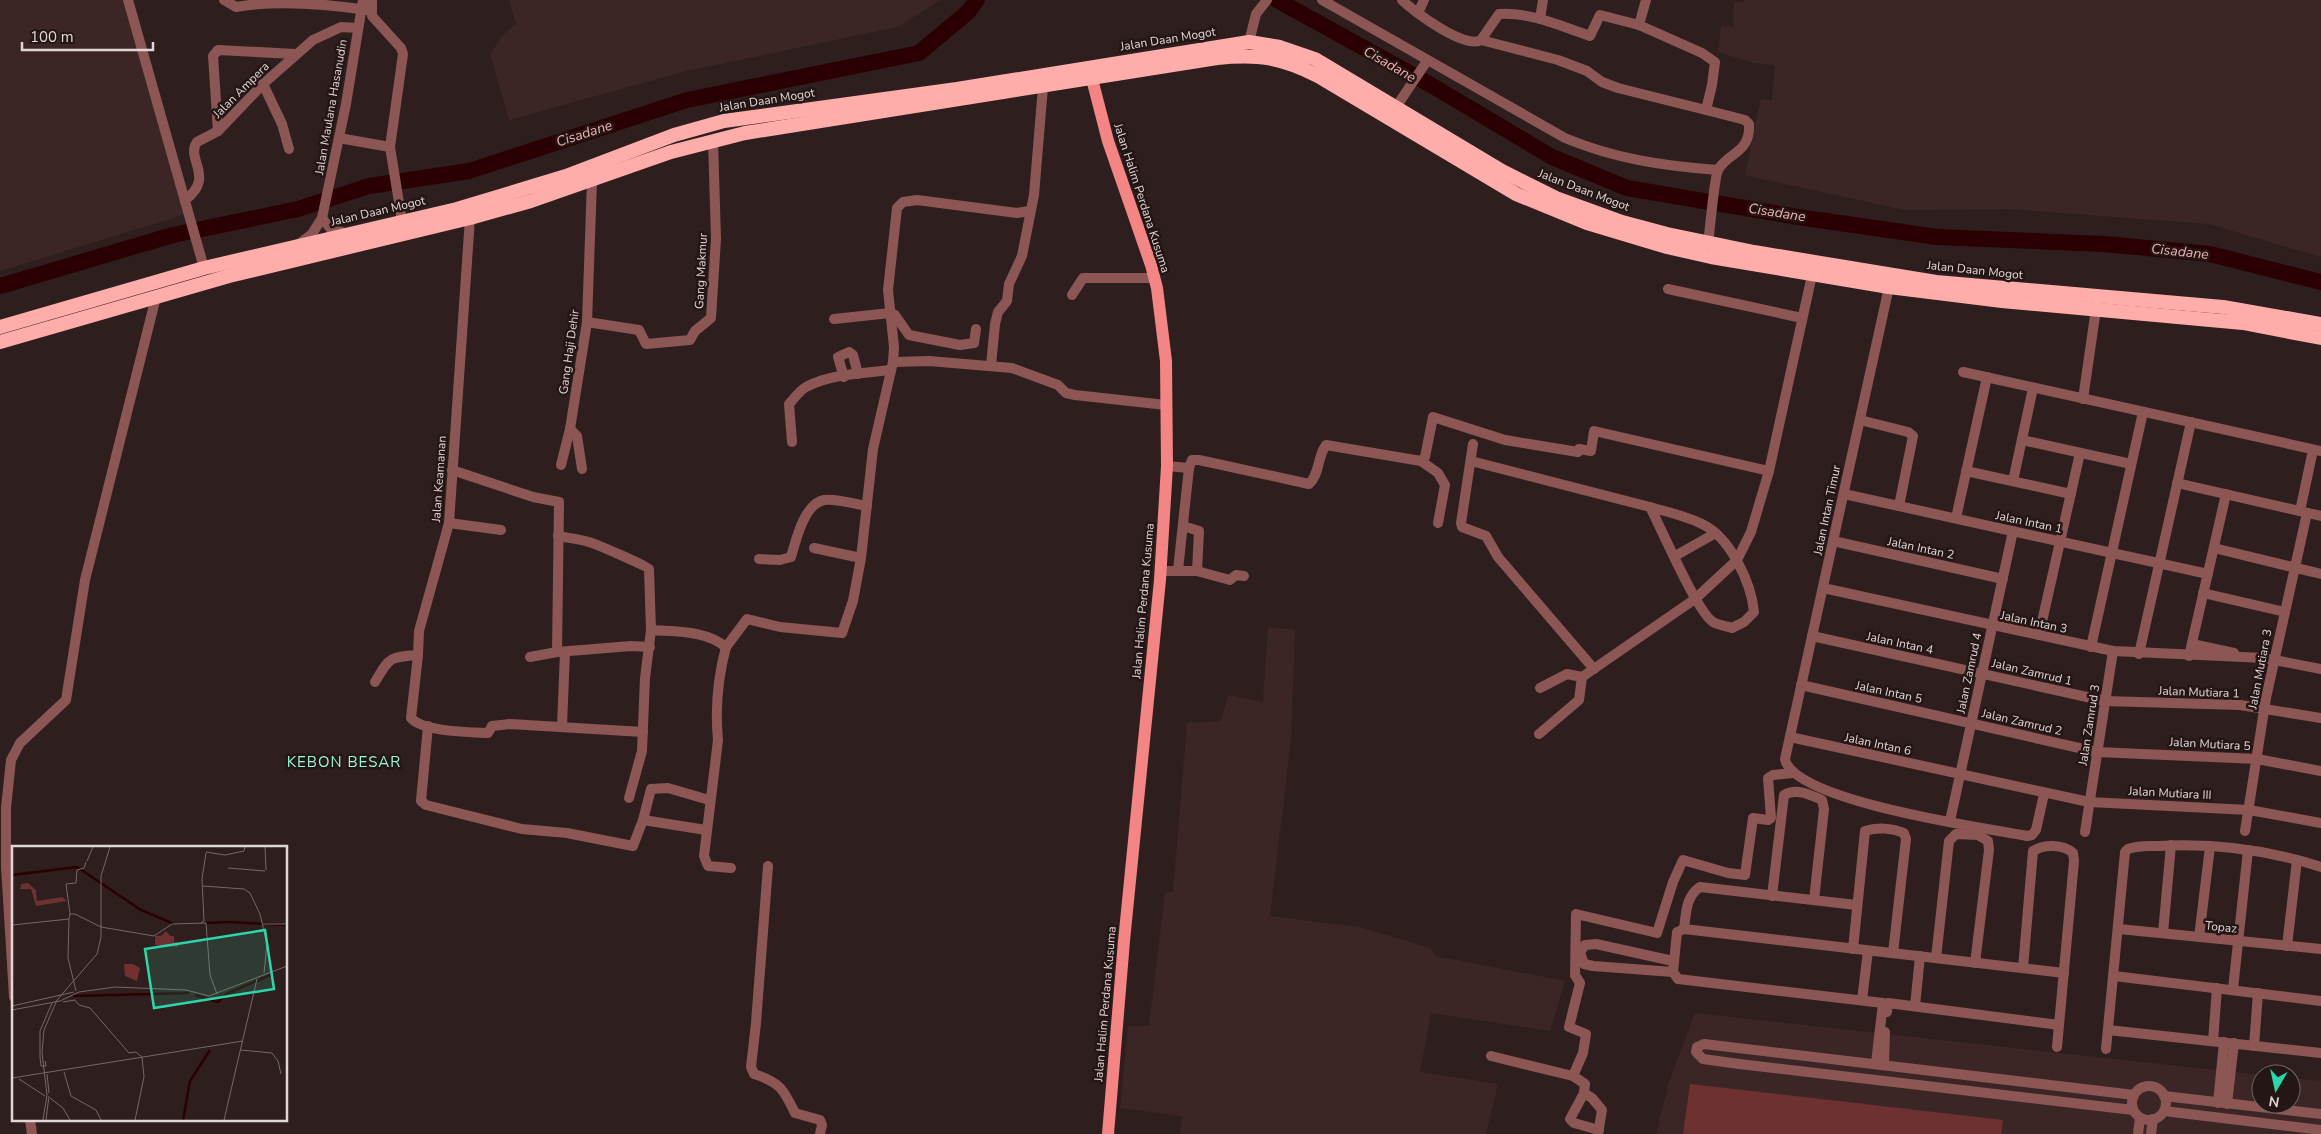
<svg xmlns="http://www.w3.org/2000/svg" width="2321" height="1134" viewBox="0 0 2321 1134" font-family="'Nunito Sans',sans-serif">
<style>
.built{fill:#3c2625}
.grass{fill:#6d3132}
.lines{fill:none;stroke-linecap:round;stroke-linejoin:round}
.river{stroke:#2a0002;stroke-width:16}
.minor{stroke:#8c5655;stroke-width:10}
.major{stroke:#f48585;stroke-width:12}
.highway{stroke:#feadab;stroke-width:14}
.labels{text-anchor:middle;stroke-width:5;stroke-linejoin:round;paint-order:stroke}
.street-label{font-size:12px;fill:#e1d6d6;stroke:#241615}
.water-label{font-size:14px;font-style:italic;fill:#f2b0ae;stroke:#241615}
.quarter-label{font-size:15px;letter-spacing:1px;fill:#99f7d8;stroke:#241615}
.inset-river{fill:none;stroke:#2a0002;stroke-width:2.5}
.inset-road{fill:none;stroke:#766868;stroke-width:1}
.view{fill:#2dd5ab;fill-opacity:0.15;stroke:#2dd5ab;stroke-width:2.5}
.inset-edge{fill:none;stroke:#e1d6d6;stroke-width:2.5}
</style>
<rect width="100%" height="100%" fill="#2e1f1e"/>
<g class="built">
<path d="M0,0H123L186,214L0,271Z"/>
<path d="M509,0H941L897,27L686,71L509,120L490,54L504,34L516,24Z"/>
<path d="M1744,0H2321V257L2209,224L2010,209L1905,210L1745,175L1761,99L1772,100L1775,65L1754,63L1718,52L1721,26L1733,27L1734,2H1744Z"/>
<path d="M1268,627L1295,630L1291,739L1270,916L1359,927L1430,948L1435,956L1565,981L1550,1031L1431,1013L1420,1072L1498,1084L1486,1134H1180L1182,1116L1120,1108L1128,1026H1149L1165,893L1173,892L1187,723L1221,721L1228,695L1263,702Z"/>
<path d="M1695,1013L2261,1075V1104H2291V1078L2321,1081V1134H1656L1669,1082Z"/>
</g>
<path class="grass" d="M1690,1084L2003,1120L2001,1134H1683Z"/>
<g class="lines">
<g class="river">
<path d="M1277,0L1431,85L1552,157L1627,188L1798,217L1937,237L2104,244L2210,254L2321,282"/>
<path d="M0,286L173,235L298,209L369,186L469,171L687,100L919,53L968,12L977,0"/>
</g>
<g class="minor">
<path d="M128,0L204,268"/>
<path d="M224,0L236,7C276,0 327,4 367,10"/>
<path d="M372,0V16L401,48L403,54L390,147L402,221"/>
<path d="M1322,0L1565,138C1615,159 1664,166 1718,170"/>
<path d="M1402,0C1414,12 1466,50 1481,40L1558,60L1587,71L1602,82L1618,88L1706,110"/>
<path d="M1646,0L1639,25L1702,53L1715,62L1712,85L1706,110L1745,120L1749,124C1751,153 1727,153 1718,170C1714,179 1710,230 1708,244"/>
<path d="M1418,13L1424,0"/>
<path d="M1540,19L1543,0"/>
<path d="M1481,40L1499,14C1531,12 1560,26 1590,36L1600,15L1639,25"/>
<path d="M1249,42L1256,14L1267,0"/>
<path d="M263,84L282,124L289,149"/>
<path d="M1396,107L1427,61"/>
<path d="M218,131L213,56L218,50L295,54"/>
<path d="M339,138L390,147"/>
<path d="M185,200C216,177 185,159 197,142L218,131L263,84L313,40L341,27L358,28"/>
<path d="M322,218L330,228L347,234"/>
<path d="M470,218L449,523L419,631L418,655L411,718C423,732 470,732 488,733L492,726L510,724L643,732"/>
<path d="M299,244L312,234L322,218L346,104L363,0"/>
<path d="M1889,287L1785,759C1792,801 1986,828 2027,836L2032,835L2036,830L2044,794"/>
<path d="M1668,289L1802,318"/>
<path d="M1072,295L1083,278H1155"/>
<path d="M834,319L890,313L895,315L909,335L960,345L974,343L976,329"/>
<path d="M587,322L639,330L646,344L690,340L695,331L711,318L716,239L713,140"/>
<path d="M893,362L929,361L1012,368L1058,385L1066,393L1075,395L1166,405"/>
<path d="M991,365L995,324L998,312L1007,301L1009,284L1022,256L1034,195L1043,87"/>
<path d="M1963,372L2321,451"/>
<path d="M844,377L838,357L849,352L853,355L858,374"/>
<path d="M2083,399L2096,309"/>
<path d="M1860,420L1908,432L1913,436L1899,506"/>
<path d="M570,429L577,436L582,469"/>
<path d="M2022,440L2131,464"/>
<path d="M792,442L789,404C794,399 799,391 806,387C830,374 864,373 891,370"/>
<path d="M1473,444L1461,523L1462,527L1486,536L1498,557L1594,669"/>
<path d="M1421,461L1425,457L1433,417L1505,440L1578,452L1579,449L1591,451L1594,431L1769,471"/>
<path d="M1471,461L1650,507"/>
<path d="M561,465L570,429L587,322L592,181"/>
<path d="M1167,466L1189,468L1192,460H1199L1309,484C1320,474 1317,457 1326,445L1421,461L1438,473L1445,485L1438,523"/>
<path d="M452,470L533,497L559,502L557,652L530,657"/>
<path d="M1966,471L2071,494"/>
<path d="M2013,481L2033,388"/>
<path d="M2177,483L2321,516"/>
<path d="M1844,494L2208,574"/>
<path d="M1650,507C1667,512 1686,516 1702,524C1730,537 1751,582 1754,612L1744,622L1732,628C1726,626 1718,625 1713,622C1697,612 1661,528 1650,507Z"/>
<path d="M2300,511L2313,450"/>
<path d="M1956,518L1987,377"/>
<path d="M449,523L501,530"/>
<path d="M1183,526L1199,531L1197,571"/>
<path d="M558,536C568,538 579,539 589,542C596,544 647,566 649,569L651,630L645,678L642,751L629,798"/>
<path d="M1833,541L2003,579"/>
<path d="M814,548L861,558"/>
<path d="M2214,548L2321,574"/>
<path d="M1675,556L1714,534"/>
<path d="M759,559L780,560L791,557C796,540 804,504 824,500C836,498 854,504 867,506"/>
<path d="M1178,570L1189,468"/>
<path d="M1161,571H1197L1230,580L1236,575L1244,576"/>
<path d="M1823,588L2113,651L2264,658L2321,669"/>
<path d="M2203,593L2285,612"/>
<path d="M651,630C677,632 705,630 726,647L747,619L780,627L842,633L853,601L861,558L873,449L893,362L894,347L888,290L897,208L903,202L917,200L1017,213L1029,211"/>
<path d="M2039,635L2080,453"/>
<path d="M1812,636L2105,701L2240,705L2321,718"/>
<path d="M2192,644L2234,653"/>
<path d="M726,647C718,677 715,709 718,740L704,856L708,866L731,868"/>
<path d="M2091,647L2143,412"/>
<path d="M557,652L631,646L650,647"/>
<path d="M2139,654L2191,422"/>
<path d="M2189,656L2226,494"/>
<path d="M375,682C390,657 389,657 418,655"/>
<path d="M1801,685L2097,752L2257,759L2321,771"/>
<path d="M1540,688L1567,674L1582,677L1695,599L1737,560L1751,532L1769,471L1812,275"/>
<path d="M428,726L421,801L426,805L522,829L567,833L633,846L643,820L706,830"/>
<path d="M562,726L565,652"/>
<path d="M1539,734L1579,700L1582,677"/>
<path d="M1790,737L2089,802L2249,810L2321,823"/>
<path d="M643,820L651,789L668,788L709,800"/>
<path d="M1950,821L2013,531"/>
<path d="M2245,831L2266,698L2307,513"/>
<path d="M2085,832L2113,651"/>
<path d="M768,866L756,1023L751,1067L754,1074C780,1082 784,1090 795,1113L820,1120L822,1125L820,1134"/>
<path d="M1772,896L1784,795C1796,788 1809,794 1822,800L1824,809L1814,900"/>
<path d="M1684,929C1686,913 1686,896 1700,887L1856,905"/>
<path d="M2119,929L2321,949"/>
<path d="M2163,933L2171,845"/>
<path d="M2199,937L2210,847"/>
<path d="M2287,946L2297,860"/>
<path d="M1853,949L1865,831C1877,827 1892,828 1904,833L1906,839L1893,953"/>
<path d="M1936,958L1949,841L1956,834L1978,835L1988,841L1989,850L1975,963"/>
<path d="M2023,968L2033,851C2044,844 2063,844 2073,853L2074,861L2057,1047"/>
<path d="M1673,972L1593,966L1584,964L1580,952L1585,945L1596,944L1673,961"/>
<path d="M2114,976L2321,1001"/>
<path d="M2233,989L2248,850"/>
<path d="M14,997L6,866V808L11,760L20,743L66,700L85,580L156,297"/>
<path d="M1862,1000L1868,951"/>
<path d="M1915,1006L1920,956"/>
<path d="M1887,1012L1888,1003L2059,1025"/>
<path d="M2108,1030L2321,1053"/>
<path d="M2213,1041L2217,988"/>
<path d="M2254,1046L2258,993"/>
<path d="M2106,1049L2125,852L2128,849C2138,845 2149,846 2159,846C2214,843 2269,850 2321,867"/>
<path d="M1491,1056L1573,1076L1585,1084L1584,1093L1570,1119L1574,1123L1599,1130"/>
<path d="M1876,1063L1883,1003L1678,979L1673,972L1677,932L1684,929L2064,973"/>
<path d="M1884,1065L1885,1032"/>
<path d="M1573,1076L1583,1053L1586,1034L1569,1027L1580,983L1575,975L1576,914L1657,933L1673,882L1683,860L1728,873L1745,875L1753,818L1768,820L1771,818L1768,778L1773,775L1793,773"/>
<circle cx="2149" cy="1103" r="17"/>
<path d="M1584,1093L1592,1098L1602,1110L1598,1134"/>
<path d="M2164,1096L2321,1114"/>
<path d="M2218,1103L2224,1042"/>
<path d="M2227,1104L2234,1043"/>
<path d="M2133,1110L1739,1064L1703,1059L1696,1052L1697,1047L1704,1044L2134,1095"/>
<path d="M2164,1111L2321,1130"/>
<path d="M30,1120L32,1134"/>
<path d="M2138,1134L2140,1118"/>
<path d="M2151,1134L2153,1119"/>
</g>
<path class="major" d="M1092,79L1108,141L1151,265L1157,288L1166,361L1167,466L1160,580L1124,941L1108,1134"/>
<g class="highway">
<path d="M0,327L204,268L457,209L566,176L674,135L724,121L957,89L1249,42L1280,47L1315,59L1502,171L1556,198L1622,222L1667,234L1754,252L1936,282L2223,307L2321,324"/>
<path d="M0,342L229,276L470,218L531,201L671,152L745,133L1217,58C1258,54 1281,57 1318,76L1516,194L1587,223L1667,247L1711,257L1889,287L2002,301L2243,323L2321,338"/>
</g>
</g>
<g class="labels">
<g class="street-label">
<text transform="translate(1168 39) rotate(-9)" y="4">Jalan Daan Mogot</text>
<text transform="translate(241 90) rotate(-45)" y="4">Jalan Ampera</text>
<text transform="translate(767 100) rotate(-9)" y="4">Jalan Daan Mogot</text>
<text transform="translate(331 107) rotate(-80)" y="4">Jalan Maulana Hasanudin</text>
<text transform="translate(1584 190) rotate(21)" y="4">Jalan Daan Mogot</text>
<text transform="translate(1142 198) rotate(72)" y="4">Jalan Halim Perdana Kusuma</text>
<text transform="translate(378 211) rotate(-13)" y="4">Jalan Daan Mogot</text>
<text transform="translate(1975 270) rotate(6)" y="4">Jalan Daan Mogot</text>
<text transform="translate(701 271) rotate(-87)" y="4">Gang Makmur</text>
<text transform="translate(569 352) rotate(-82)" y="4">Gang Haji Dehir</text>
<text transform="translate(439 479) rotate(-86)" y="4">Jalan Keamanan</text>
<text transform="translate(1827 510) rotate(-78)" y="4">Jalan Intan Timur</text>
<text transform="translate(2029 522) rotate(12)" y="4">Jalan Intan 1</text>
<text transform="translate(1921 548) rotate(12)" y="4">Jalan Intan 2</text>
<text transform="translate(1143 601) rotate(-85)" y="4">Jalan Halim Perdana Kusuma</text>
<text transform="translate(2034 622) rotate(12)" y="4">Jalan Intan 3</text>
<text transform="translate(1900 643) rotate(12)" y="4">Jalan Intan 4</text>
<text transform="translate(2260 669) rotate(-79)" y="4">Jalan Mutiara 3</text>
<text transform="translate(2032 672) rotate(13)" y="4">Jalan Zamrud 1</text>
<text transform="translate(1969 673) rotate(-78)" y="4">Jalan Zamrud 4</text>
<text transform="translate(1889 692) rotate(12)" y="4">Jalan Intan 5</text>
<text transform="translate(2199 692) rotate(2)" y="4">Jalan Mutiara 1</text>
<text transform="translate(2022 722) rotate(13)" y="4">Jalan Zamrud 2</text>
<text transform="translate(2089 725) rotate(-81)" y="4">Jalan Zamrud 3</text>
<text transform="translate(1878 744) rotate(12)" y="4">Jalan Intan 6</text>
<text transform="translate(2210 744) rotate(3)" y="4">Jalan Mutiara 5</text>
<text transform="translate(2170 793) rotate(3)" y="4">Jalan Mutiara III</text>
<text transform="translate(2221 927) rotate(6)" y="4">Topaz</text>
<text transform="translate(1105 1004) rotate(-85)" y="4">Jalan Halim Perdana Kusuma</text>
</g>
<g class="water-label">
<text transform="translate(1390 64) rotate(30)" y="5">Cisadane</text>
<text transform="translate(584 133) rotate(-18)" y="5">Cisadane</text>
<text transform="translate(1777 212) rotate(9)" y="5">Cisadane</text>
<text transform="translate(2180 251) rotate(6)" y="5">Cisadane</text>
</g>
<g class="quarter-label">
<text x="344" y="767">KEBON BESAR</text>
</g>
</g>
<g transform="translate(12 846)">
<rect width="275" height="275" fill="#2e1f1e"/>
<path d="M16,37L24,44L25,55L50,51L55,55L24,60L19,43H8L9,38ZM154,85L158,90H162V96H167L166,101L143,99V90H149Z" fill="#6d3132"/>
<path d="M112,118H121L128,122L125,135L113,130Z" fill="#762f31"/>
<path class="inset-river" d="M0,29L65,21L129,64L162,78M218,76L274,79M194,77L218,76M183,149L206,156L214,148L261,128M61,150L177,147M171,274L178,235L198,204"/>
<path class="inset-road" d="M253,1L254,24M194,6L213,9L232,5L233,1M75,15L81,1M216,22L253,25M191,40L232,43L238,47L248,68L255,98L252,127M58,68L54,38L64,37L65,24L72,22L74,16M57,73L56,112L64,145M189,77L192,75L190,33L194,7M194,77L198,129L205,148M250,78H275M0,79L57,73L58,68H63L89,81L142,90L160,78L194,77M51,156L63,154L67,159L78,162L117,207L124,206L130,211L132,231L123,274M0,160L62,146M0,164L48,155L67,146L103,141L174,144L197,150L275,120M229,204L260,207L266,215L269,228M28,211L29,220H34L33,215M28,211V185L40,157M52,226L59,250L84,264L89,274M35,228L37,247M0,232L231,195M7,233L33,250M38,252L51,262L58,274M31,274L35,249L30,207L32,184L45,154L85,108L89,91V30L98,1M34,274L37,250M212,274L245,133"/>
<path class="view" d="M253,84L262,143L142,162L133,103Z"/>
<rect width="275" height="275" class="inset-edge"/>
</g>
<g transform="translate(2276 1089) rotate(189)"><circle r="24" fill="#241615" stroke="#706362"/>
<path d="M0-4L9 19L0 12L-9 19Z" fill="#2dd5ab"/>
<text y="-8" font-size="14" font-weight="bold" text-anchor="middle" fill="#e1d6d6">N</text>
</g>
<path d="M22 42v8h131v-8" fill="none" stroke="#e1d6d6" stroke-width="2.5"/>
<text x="30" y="42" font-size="15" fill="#e1d6d6" stroke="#241615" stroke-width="4" paint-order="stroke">100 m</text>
</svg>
